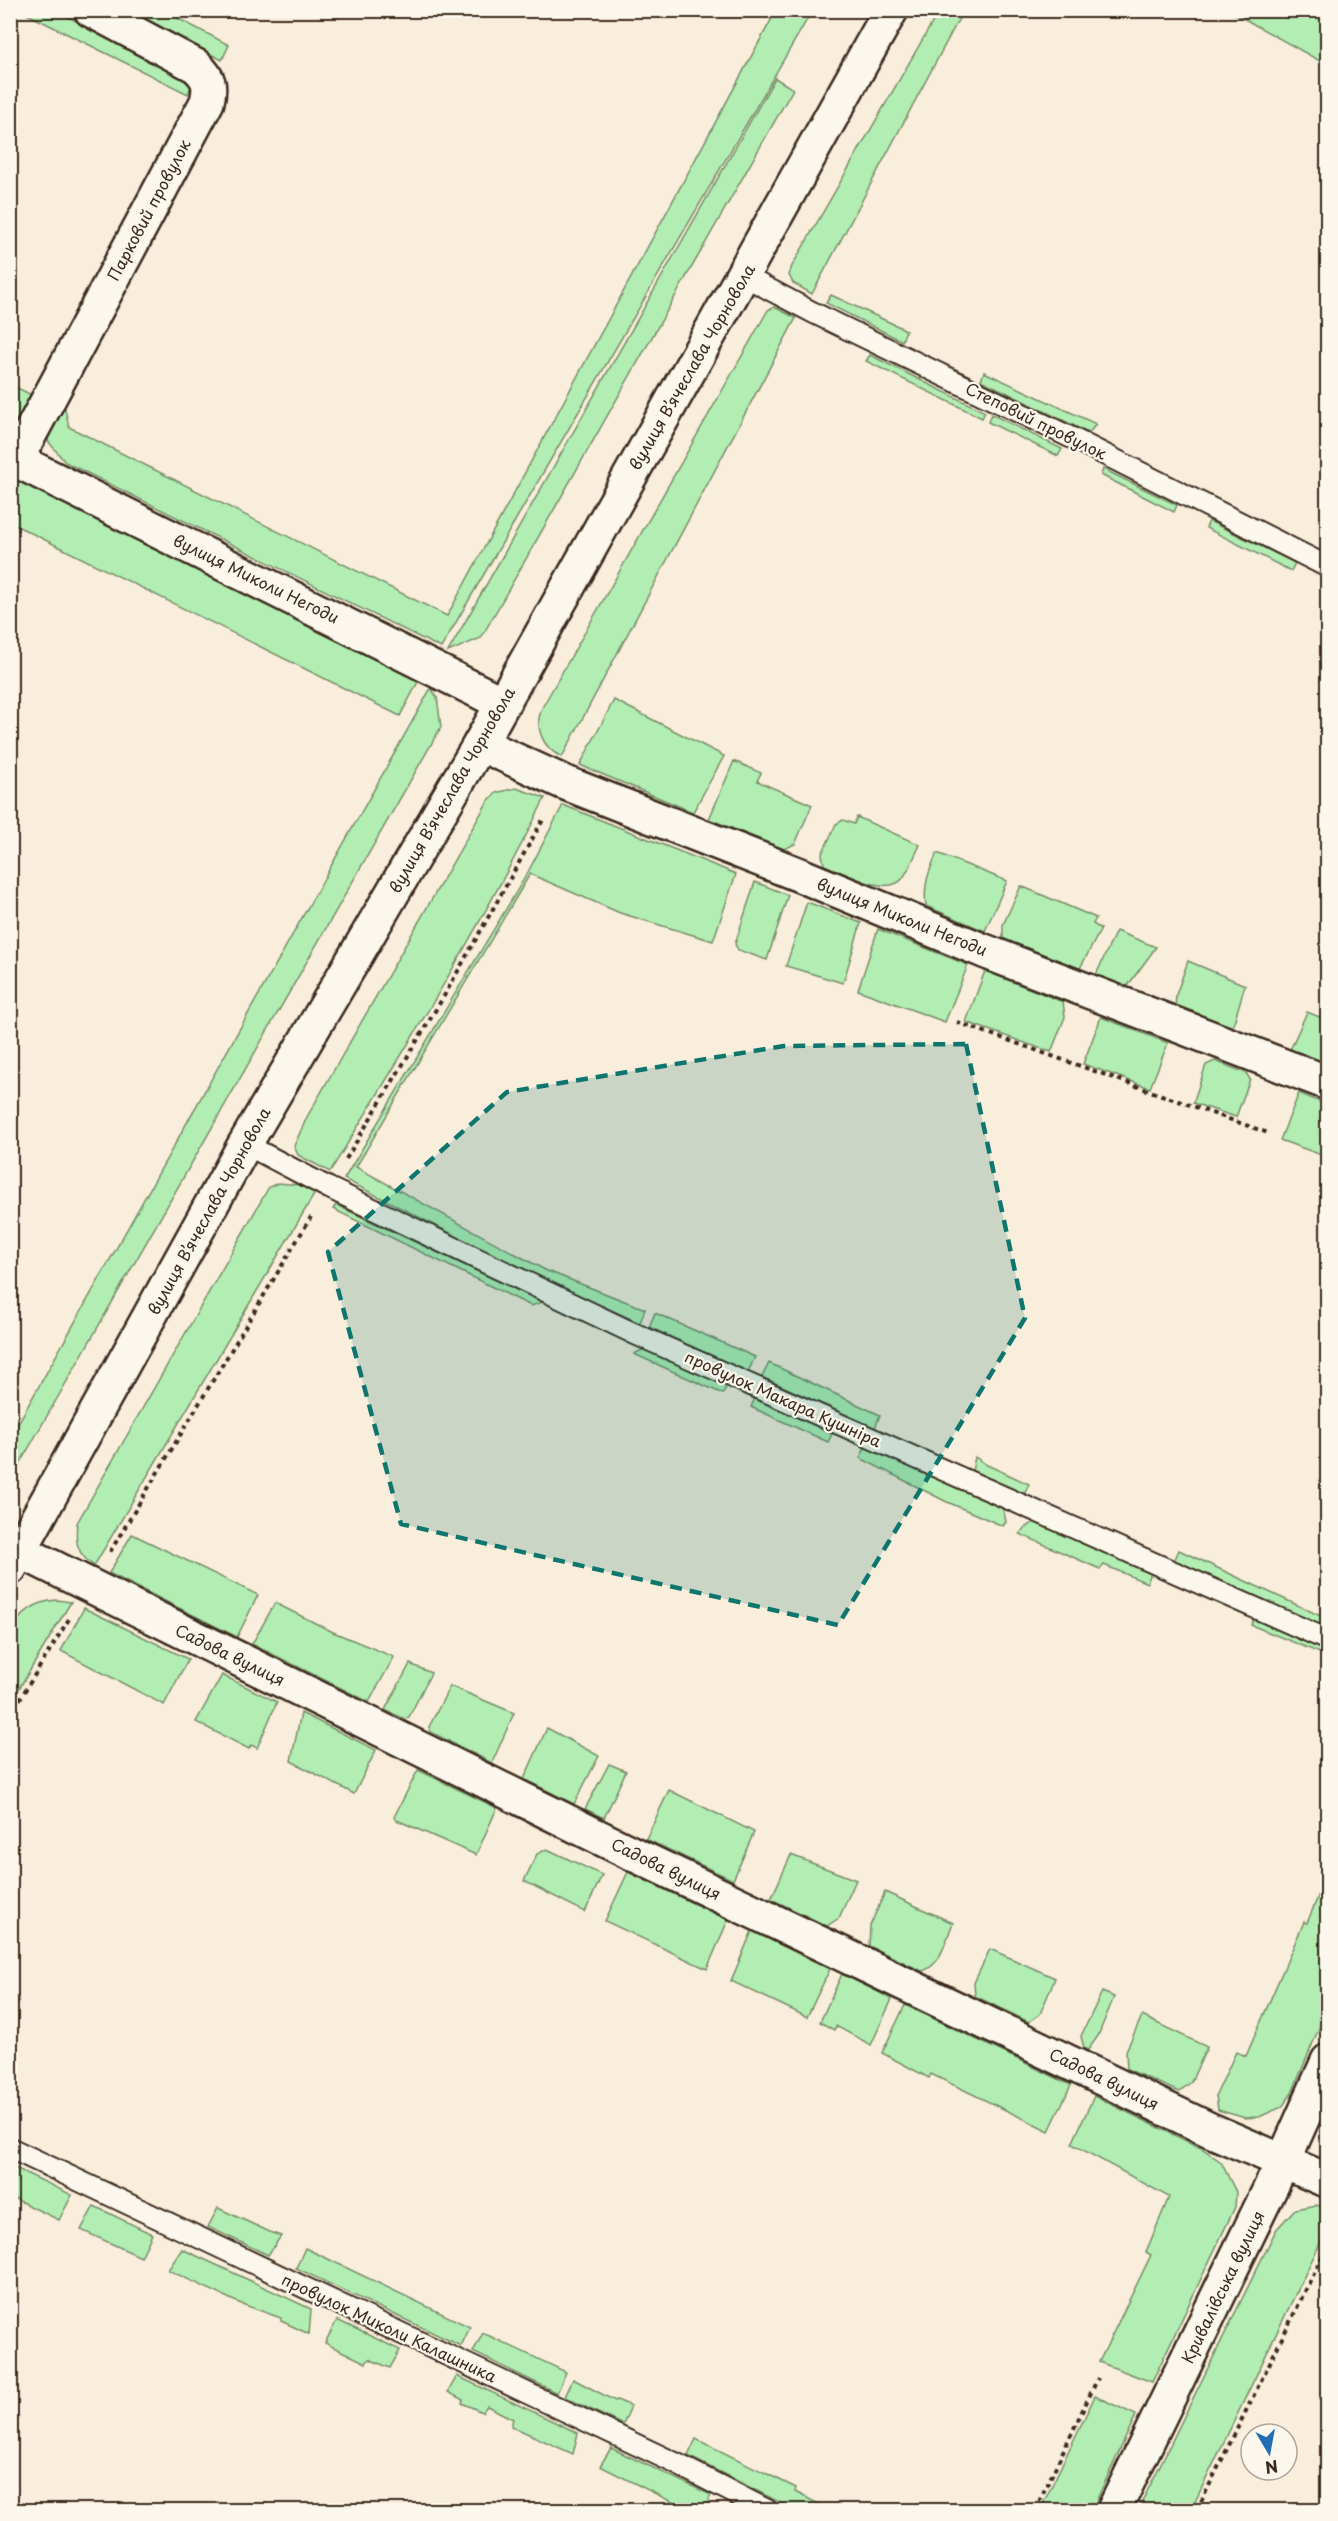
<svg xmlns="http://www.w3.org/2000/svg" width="1338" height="2521" viewBox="0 0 1338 2521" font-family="'Playpen Sans',sans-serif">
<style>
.green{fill:#b2eeb3;stroke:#768c68;stroke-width:1.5}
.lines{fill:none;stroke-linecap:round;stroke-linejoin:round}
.lane-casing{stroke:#3b2a1e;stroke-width:24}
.street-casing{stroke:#3b2a1e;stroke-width:38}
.secondary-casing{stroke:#3b2a1e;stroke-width:38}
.path{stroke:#3b2a1e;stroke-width:4;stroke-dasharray:4.5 4.5;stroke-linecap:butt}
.lane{stroke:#fbf7ec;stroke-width:20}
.street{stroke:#fbf7ec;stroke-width:33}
.secondary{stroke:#fbf7ec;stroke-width:33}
.marked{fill:#0f766e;fill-opacity:0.2;stroke:#0f766e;stroke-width:4.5;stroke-dasharray:12 8;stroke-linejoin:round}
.labels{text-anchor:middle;stroke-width:4.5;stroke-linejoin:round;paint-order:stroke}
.street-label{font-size:16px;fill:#3b2a1e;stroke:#fbf7ec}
</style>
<rect width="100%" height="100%" fill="#f9eddc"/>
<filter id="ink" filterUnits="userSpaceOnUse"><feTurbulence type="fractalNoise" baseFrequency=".0167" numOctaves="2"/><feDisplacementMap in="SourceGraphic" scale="12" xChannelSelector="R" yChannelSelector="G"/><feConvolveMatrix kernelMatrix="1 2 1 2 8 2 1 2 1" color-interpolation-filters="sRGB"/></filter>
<g filter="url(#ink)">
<g class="green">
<path d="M21,11H57L192,82L188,94Z"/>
<path d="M127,11H164L229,45L222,60Z"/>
<path d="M776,11H812L441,648L65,462L48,441L51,409L62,396L69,427L447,616Z"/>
<path d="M939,11H963L812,294L793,283L789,275L792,266Z"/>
<path d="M1230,11H1327V65Z"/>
<path d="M775,78L793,89L481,638L448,652Z"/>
<path d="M831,295L906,330L902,341L826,303Z"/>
<path d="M774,307L796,318L562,757C542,748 533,726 543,706L768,310Z"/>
<path d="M870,355L985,412L982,418L866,361Z"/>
<path d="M984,372L1096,424L1089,433L981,380Z"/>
<path d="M11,385L36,397L11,431Z"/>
<path d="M991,414L1062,449L1058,456L988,422Z"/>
<path d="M1103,469L1177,505L1174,512L1101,475Z"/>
<path d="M10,477L419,680L400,716L11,523Z"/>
<path d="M1209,521L1295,563L1291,571L1206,528Z"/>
<path d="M431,688L437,697L441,727L11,1479V1436Z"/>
<path d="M614,700L724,756L693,812L580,765Z"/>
<path d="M734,761L761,773L757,781L812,805L795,844L784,849L709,819Z"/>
<path d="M516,788L545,798C481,927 405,1050 330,1172L298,1155L294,1146L307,1117L488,801L496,793Z"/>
<path d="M563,805L736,874L713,941L620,913L530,874L356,1167L545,1270L645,1309L640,1323L527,1272L344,1179L527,874Z"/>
<path d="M857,817L920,845C915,855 910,868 903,878C888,898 842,872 824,865L822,854L836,824L843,820L854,824Z"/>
<path d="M937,853L1007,881L985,931L926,906C923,885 929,871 937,853Z"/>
<path d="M755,882L788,895L767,960L738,950L735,944Z"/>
<path d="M1021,886L1096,918L1093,924L1101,929L1079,970L1003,938V925Z"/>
<path d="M807,902L861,923L843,983L786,966Z"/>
<path d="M878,929L968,965L945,1022L858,990Z"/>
<path d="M1116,931L1156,947L1126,988L1095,977Z"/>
<path d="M1188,961L1245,985L1232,1029L1175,1007L1176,995Z"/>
<path d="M985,971L1063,1002L1065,1017L1051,1052L966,1022Z"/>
<path d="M1307,1012L1327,1020V1065L1290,1050Z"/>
<path d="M1101,1017L1168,1043L1150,1088L1083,1064Z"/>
<path d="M1215,1061L1246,1073L1250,1079L1236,1117L1193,1103L1206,1065Z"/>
<path d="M1299,1093L1327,1105V1157L1280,1140Z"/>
<path d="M278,1183L300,1185L315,1193L94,1566C77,1554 75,1543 77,1523L269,1187Z"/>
<path d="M336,1205L543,1302L531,1306L333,1209Z"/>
<path d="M655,1313L755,1357L748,1372L649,1327Z"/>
<path d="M644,1349L727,1385L723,1394L634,1354Z"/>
<path d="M769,1363L880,1415L875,1428L762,1377Z"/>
<path d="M755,1398L833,1432L828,1442L751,1407Z"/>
<path d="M866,1446L1003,1507L1006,1522L1003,1526L945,1501L860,1458Z"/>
<path d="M975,1457L987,1465L1029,1484L1024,1495L972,1471Z"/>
<path d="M1036,1521L1152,1571L1147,1583L1104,1565L1100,1569L1020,1534L1024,1528Z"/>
<path d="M132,1534L258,1595L237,1637L109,1573Z"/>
<path d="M1179,1550L1327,1619V1628L1174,1561Z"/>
<path d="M57,1600L71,1602L11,1702C10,1687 7,1647 11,1635C17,1613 37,1601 57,1600Z"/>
<path d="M275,1603L333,1632L394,1657L369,1702L252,1644Z"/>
<path d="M84,1608L188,1659L164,1705L61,1651Z"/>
<path d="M1255,1617L1327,1649V1656L1251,1625Z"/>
<path d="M410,1664L431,1673L409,1717L405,1719L385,1710Z"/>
<path d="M222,1675L277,1702L257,1748L251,1745L249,1749L196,1722Z"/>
<path d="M450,1686L514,1713L492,1763L431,1732L429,1727Z"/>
<path d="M301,1713L376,1750L354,1794L291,1761Z"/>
<path d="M547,1728L599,1756L574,1804L524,1779Z"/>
<path d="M609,1764L626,1771L604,1818L585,1809Z"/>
<path d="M418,1770L497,1808L476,1855L397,1820L394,1817Z"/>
<path d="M669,1790L754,1832L733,1880L646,1839Z"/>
<path d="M547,1849L602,1875L585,1912L524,1881L537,1854Z"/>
<path d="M791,1855L856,1880L839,1918L827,1926L771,1899Z"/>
<path d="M628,1872L728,1920L707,1969L605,1921Z"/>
<path d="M1327,1875V2009L1292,2093L1282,2107L1259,2117L1245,2118L1218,2110L1216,2095L1236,2052L1246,2056L1304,1922L1307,1923Z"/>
<path d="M885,1892L953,1923C946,1939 941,1967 922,1971L869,1946L870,1926Z"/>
<path d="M752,1931L830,1969L807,2017L731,1981Z"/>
<path d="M990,1949L1055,1978L1040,2014L1029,2022L975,1996L974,1983Z"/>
<path d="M842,1974L892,1999L871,2045L836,2026L834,2030L820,2022Z"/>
<path d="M1102,1992L1114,1997L1098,2036L1088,2050L1084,2048L1081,2036Z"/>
<path d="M905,2005L1071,2085L1049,2131L931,2074L929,2078L882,2053Z"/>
<path d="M1142,2016L1207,2047L1191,2082L1179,2092L1127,2069L1126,2051Z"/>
<path d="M1094,2096L1203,2149L1221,2162L1236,2192L1235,2207L1152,2382L1099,2362L1151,2255L1146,2252L1169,2197L1072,2144Z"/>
<path d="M11,2166L72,2195L59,2220L11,2197Z"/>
<path d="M1316,2205L1327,2208V2229L1191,2510H1138L1276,2230L1295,2209Z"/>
<path d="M94,2206L152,2234L141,2257L81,2230Z"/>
<path d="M218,2208L272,2233L281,2236L268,2255L208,2227Z"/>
<path d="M305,2248L470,2327L461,2346L296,2268Z"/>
<path d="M182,2249L311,2309L309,2334L281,2321V2318L239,2303L168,2270Z"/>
<path d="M337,2320L400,2350L390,2368L369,2359L366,2363L325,2343Z"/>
<path d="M483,2333L566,2372L557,2393L473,2352Z"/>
<path d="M457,2376L578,2433L573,2454L511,2426L513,2419L487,2406L482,2412L462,2403L463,2400L448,2392Z"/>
<path d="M573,2379L615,2401L617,2400L631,2406L623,2425L565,2397Z"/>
<path d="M1095,2396L1136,2415L1092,2510H1040Z"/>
<path d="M696,2439L796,2488L795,2492L819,2504L810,2510H795L688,2456Z"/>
<path d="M611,2448L711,2495L704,2510H688L600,2466Z"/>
</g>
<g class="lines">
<defs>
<g id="lane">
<path d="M744,276L812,312L1074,439L1328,567"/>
<path d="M245,1144L329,1188L633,1333L1328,1640"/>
<path d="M10,2148L675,2463L767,2510"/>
</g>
<g id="street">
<path d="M10,457L502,703"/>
<path d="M16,460L207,102C211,85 209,78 196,66L91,10"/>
<path d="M480,744L563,782L800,875L984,951L1328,1083"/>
<path d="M10,1546L627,1851L1208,2129L1328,2181"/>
<path d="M1114,2510L1283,2162L1328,2061"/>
</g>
<path id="secondary" d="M10,1568L245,1144L480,744L891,10"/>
</defs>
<use href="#lane" class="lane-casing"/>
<use href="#street" class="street-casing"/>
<use href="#secondary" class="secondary-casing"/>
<g class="path">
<path d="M957,1022L1268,1133"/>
<path d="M346,1159L444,996L544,818"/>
<path d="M110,1552L311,1217"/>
<path d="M10,1715L69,1619"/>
<path d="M1035,2510L1098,2378"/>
<path d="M1197,2510L1328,2245"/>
</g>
<use href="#lane" class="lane"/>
<use href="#street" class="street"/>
<use href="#secondary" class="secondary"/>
</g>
</g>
<path class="marked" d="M966,1044L1025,1318L838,1625L401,1524L328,1252L507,1092L784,1046Z"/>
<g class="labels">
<g class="street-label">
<text transform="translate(149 210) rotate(-62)" y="6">Парковий провулок</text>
<text transform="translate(692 367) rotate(-60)" y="6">вулиця Вʼячеслава Чорновола</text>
<text transform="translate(1036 421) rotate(26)" y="6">Степовий провулок</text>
<text transform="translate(256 579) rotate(26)" y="6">вулиця Миколи Негоди</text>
<text transform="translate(452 790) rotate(-60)" y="6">вулиця Вʼячеслава Чорновола</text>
<text transform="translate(902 917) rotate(22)" y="6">вулиця Миколи Негоди</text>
<text transform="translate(209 1211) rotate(-61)" y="6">вулиця Вʼячеслава Чорновола</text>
<text transform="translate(783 1399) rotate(24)" y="6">провулок Макара Кушніра</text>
<text transform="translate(230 1655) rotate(26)" y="6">Садова вулиця</text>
<text transform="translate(666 1869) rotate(26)" y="6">Садова вулиця</text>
<text transform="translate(1104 2079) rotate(26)" y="6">Садова вулиця</text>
<text transform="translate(1223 2287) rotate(-64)" y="6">Кривалівська вулиця</text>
<text transform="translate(389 2328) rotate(25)" y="6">провулок Миколи Калашника</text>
</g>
</g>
<rect width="1338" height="2521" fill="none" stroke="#fbf7ec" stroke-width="36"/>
<rect x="18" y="18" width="1302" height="2485" fill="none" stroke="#3b2a1e" stroke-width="2" filter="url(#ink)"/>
<g transform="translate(1269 2452) rotate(170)"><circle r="28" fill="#fbf7ec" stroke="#aea59a" stroke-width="1.5"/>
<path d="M0-4.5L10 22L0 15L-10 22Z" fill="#1f6fb2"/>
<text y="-9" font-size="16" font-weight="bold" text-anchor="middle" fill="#3b2a1e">N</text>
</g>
</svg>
